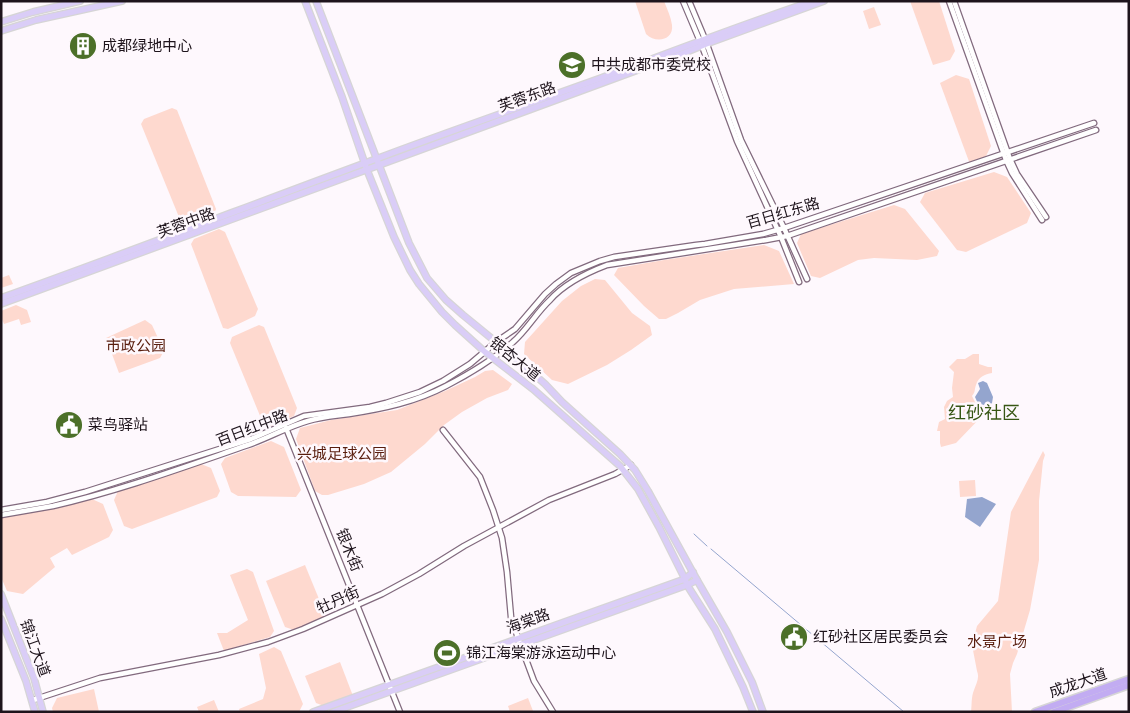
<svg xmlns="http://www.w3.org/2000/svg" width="1130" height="713" viewBox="0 0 1130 713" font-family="'Nunito Sans','Noto Sans SC',sans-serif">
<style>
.green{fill:#fed9cf}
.water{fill:#94a5ce}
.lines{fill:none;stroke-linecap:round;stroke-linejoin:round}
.stream{stroke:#94a5ce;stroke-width:1}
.minor-casing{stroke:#826a7e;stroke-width:7}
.major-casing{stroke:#d6d5d6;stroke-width:8}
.highway-casing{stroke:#d6d5d6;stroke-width:9}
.minor{stroke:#fff;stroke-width:4.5}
.major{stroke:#dacdf7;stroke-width:5.5}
.highway{stroke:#c2acf2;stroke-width:6}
.labels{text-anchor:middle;stroke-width:5;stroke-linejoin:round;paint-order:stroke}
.poi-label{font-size:15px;fill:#1e141c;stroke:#fef8fd;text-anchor:start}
.street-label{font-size:15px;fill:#1e141c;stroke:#fef8fd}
.park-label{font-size:15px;fill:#591d0d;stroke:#fef8fd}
.quarter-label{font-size:18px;fill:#385715;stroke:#fef8fd}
</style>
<rect width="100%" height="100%" fill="#fef8fd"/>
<g class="green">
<path d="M635,1H664C667,9 671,17 672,25C674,40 656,44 646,34Z"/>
<path d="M910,1H939L955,51L950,60L933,65Z"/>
<path d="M874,7L881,25L869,29L863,11Z"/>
<path d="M956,75L969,79L991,146L982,164L971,167L940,83Z"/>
<path d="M172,108L177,110L216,209L214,214L188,226L181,222L141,124L144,119Z"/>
<path d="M994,172L1007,177L1031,213L1027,223L966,252L957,250L920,202L925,193Z"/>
<path d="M894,205L905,209L939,251L937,256L917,260L874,258L858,260L820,278L811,276L797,243L801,234Z"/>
<path d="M219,229L225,232L258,309L255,316L228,329L223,328L191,244L194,239Z"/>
<path d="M764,245L779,251L794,284L734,289L700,300L678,313L666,319H659L644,306L614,275L618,268L664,260Z"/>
<path d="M9,275L13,284L1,288V278Z"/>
<path d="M595,279L605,280L632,313L650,326L652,335L631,350L607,365L568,384L552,380L524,354L525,342L562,301L581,286Z"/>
<path d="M16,305L27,310L31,322L21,325L19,319L4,324L1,317V311Z"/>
<path d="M145,320L152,325L164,351L160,358L119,373L106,338Z"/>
<path d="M259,325L264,327L297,408L294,416L271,426L263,423L230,343L232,337Z"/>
<path d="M973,354H979V364L988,367H992V373C985,374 978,377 976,385C974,390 976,391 972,396L982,416L956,443L941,447L940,443V431H937L939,422L945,419L944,407L947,401L953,397L952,388L954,372L949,367L957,359H965Z"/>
<path d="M493,370L512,384L508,390L487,398L462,412L444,425L425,444L391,472L364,484L328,495H322L315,491L296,439L300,428L331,420L397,410L445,391L475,377L485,371Z"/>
<path d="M271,441L284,447L301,490L296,497L238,496L231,492L221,464L225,458Z"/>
<path d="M1043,451L1045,455L1043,461L1039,501V560L1030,610L1017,654L1013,663L1010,674L1012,712H971C972,705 971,697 974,690C976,684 980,678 977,671L972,645L977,626L998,601L1011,512Z"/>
<path d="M201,464L211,468L220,491L217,497L132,529L124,526L114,500L118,491Z"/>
<path d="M975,480L976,496L960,497L959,481Z"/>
<path d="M92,499L103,504L113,530L109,537L72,555L67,548L50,558L55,567L23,594L7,591L1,577V517Z"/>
<path d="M305,565L326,616L294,630L285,627L266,581Z"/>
<path d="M247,569L253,572L274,631L270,637L224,651L217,633H227L248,620L230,575Z"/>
<path d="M274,647L281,651L303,704L299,712H240L239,709L263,699L266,688L259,654Z"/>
<path d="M340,662L353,696L324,706L316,703L305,676Z"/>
<path d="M94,689L99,712H53L52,708L57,698Z"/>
<path d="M528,698L533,711L530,712H510L508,706Z"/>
<path d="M214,700L219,712H199L197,707Z"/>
</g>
<g class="water">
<path d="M983,381L987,383L993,397L992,403L984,409L980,408L975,397L980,389L978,383Z"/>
<path d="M982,497L996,504L980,527L965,517L967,499Z"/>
</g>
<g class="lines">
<g class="stream">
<path d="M694,534L707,546"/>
<path d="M711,549L904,712"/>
</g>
<defs>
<g id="minor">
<path d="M683,1L702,46L737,141L781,237L799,282"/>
<path d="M689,1L705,39L741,140L784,228L807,279"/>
<path d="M949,1L1006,160L1012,173L1042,220"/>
<path d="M954,1L1010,159L1017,174L1046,217"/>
<path d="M286,428L400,712"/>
<path d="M443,430L480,477L493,510L502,538L507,572L511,617L518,638L534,681L553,712"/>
<path d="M1,510L47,502L85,492L251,439L304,416L370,407L386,403L420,392L443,381L470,364L496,342L515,329L545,294L556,284L571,273L600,261L614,257L696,245L705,244L763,234L784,228L1094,123"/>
<path d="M1,515C19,512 36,509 53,506C119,491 184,467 248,445C268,438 287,427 308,421C321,417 335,416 349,414C382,409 416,402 446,386C469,374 493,360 513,342C527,330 536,313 550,300C565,283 586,273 607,265L766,240L787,236L1096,130"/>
<path d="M33,700L100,678L219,655L268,642L303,629L382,594L419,574L464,546L549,500L615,474L631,465"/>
</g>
<g id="major">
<path d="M305,1L342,97L367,170L394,237L410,270L419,284L442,312L455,325L485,352L533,389L620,466L638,489L659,527L685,579L687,585L715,629L743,687L753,712"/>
<path d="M316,1L409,243L427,278L446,300L463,315L513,356L545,384L562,402L620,454L635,470L648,491L697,580L727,632L752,682L763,712"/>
<path d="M1,22L33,12L80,1"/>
<path d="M1,31L36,20L122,1"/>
<path d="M1,298C127,253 251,205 376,159C450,131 526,105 601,78C671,52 741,25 813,1"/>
<path d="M1,304L684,53L706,44L824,1"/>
<path d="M1,594L34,678L43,712"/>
<path d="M1,619L26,681L35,712"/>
<path d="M313,712L685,579L693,572"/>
<path d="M333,712L687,585L697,580"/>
</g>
<g id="highway">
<path d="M1035,712L1129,679"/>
<path d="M1054,712L1129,685"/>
</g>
</defs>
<use href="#minor" class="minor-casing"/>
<use href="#major" class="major-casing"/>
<use href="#highway" class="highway-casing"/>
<use href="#minor" class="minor"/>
<use href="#major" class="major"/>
<use href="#highway" class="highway"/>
</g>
<defs>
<symbol id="building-disc" viewBox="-11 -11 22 22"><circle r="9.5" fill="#4c7029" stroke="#fef8fd"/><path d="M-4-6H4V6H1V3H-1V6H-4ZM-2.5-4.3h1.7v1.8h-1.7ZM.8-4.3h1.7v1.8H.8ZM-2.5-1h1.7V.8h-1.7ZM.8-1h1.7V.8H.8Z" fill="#fff"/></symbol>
<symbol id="university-disc" viewBox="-11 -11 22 22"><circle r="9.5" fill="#4c7029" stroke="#fef8fd"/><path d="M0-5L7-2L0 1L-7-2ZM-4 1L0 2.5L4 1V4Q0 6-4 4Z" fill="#fff"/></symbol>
<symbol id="civic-disc" viewBox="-11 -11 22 22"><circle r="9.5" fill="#4c7029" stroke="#fef8fd"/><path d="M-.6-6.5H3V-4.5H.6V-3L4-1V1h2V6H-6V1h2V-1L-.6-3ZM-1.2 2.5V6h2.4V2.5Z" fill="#fff"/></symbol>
<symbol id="stadium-disc" viewBox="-11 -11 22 22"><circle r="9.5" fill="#4c7029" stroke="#fef8fd"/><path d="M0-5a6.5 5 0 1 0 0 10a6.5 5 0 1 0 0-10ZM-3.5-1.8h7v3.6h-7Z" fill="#fff"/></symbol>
</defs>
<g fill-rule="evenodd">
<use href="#building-disc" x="67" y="30" width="32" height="32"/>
<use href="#university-disc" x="556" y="49" width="32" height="32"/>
<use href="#civic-disc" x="53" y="409" width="32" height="32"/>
<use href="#civic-disc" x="778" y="621" width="32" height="32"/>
<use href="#stadium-disc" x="431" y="637" width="32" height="32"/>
</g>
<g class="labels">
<g class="poi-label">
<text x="102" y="51">成都绿地中心</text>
<text x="591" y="70">中共成都市委党校</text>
<text x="88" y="430">菜鸟驿站</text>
<text x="813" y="642">红砂社区居民委员会</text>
<text x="466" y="658">锦江海棠游泳运动中心</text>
</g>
<g class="street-label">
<text transform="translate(527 97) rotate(-20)" y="5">芙蓉东路</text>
<text transform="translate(783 213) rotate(-16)" y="5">百日红东路</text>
<text transform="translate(186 223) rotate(-20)" y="5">芙蓉中路</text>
<text transform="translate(515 359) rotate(39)" y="5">银杏大道</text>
<text transform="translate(252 428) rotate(-21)" y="5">百日红中路</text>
<text transform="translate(349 550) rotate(68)" y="5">银木街</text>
<text transform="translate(338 600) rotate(-24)" y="5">牡丹街</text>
<text transform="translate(528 621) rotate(-20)" y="5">海棠路</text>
<text transform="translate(35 648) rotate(70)" y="5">锦江大道</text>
<text transform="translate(1078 683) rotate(-19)" y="5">成龙大道</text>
</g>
<g class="park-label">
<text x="136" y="351">市政公园</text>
<text x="342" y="459">兴城足球公园</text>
<text x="997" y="647">水景广场</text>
</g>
<g class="quarter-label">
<text x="984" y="419">红砂社区</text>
</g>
</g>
<rect width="1130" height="713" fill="none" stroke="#1e141c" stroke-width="5"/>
</svg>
